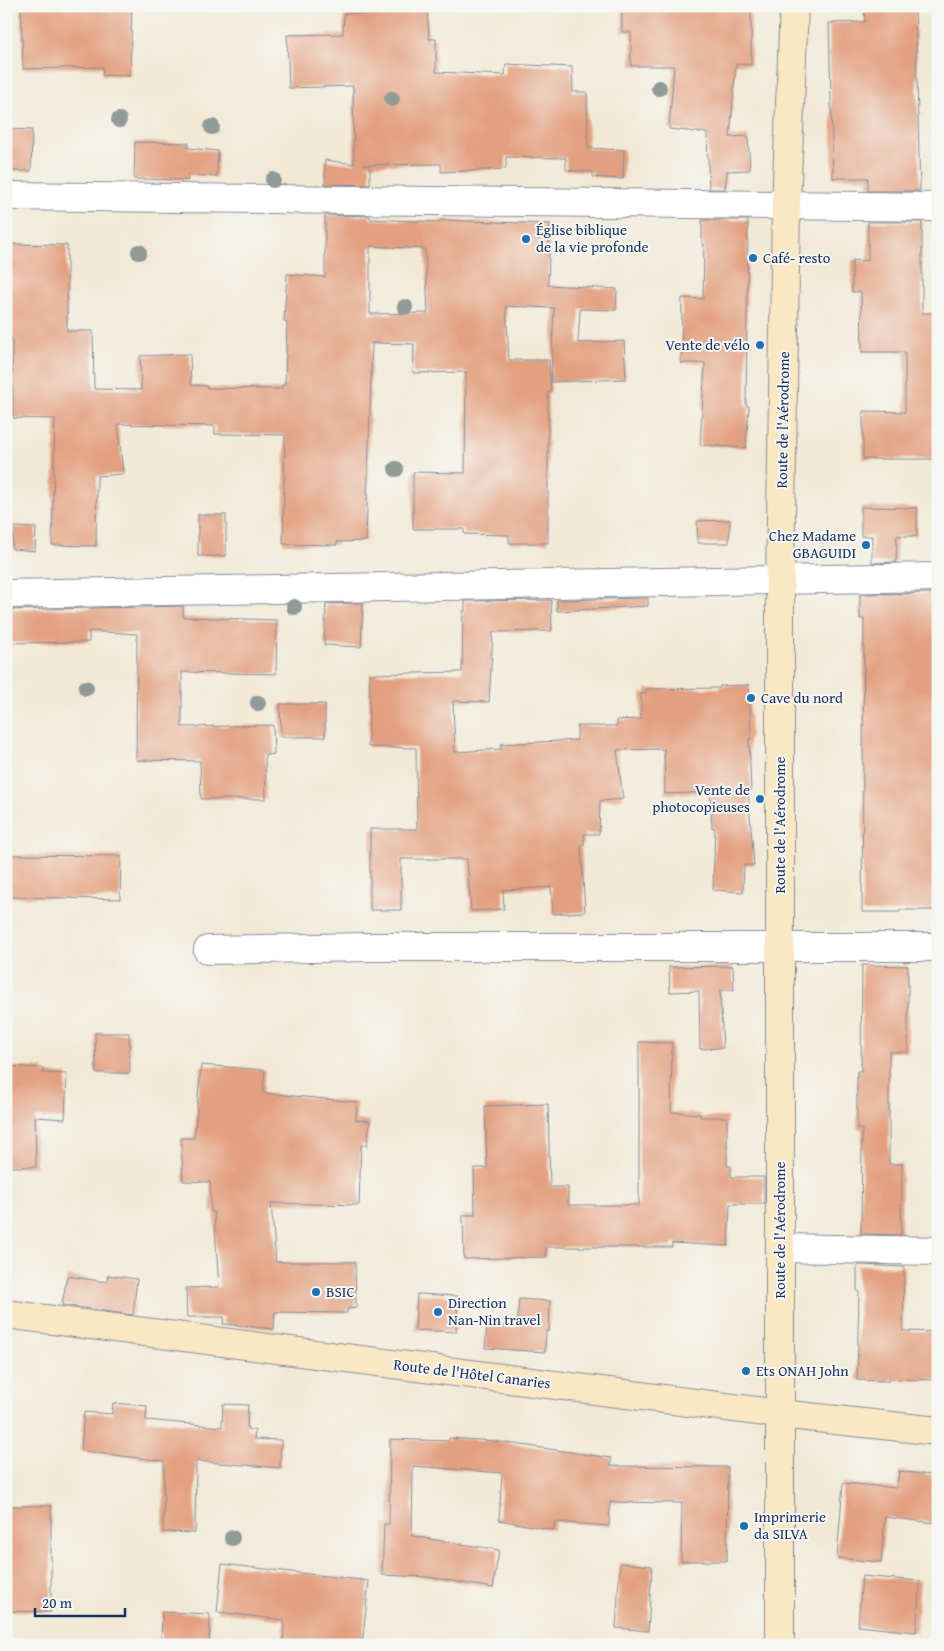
<svg xmlns="http://www.w3.org/2000/svg" width="944" height="1651" viewBox="0 0 944 1651" font-family="'Gentium Book Plus',serif">
<style>
.building{fill:#e3a080;fill-rule:evenodd}
.lines{fill:none;stroke-linecap:round;stroke-linejoin:round}
.street-casing{stroke:#868c9a;stroke-width:30}
.secondary-casing{stroke:#868c9a;stroke-width:30}
.street{stroke:#fff;stroke-width:28}
.secondary{stroke:#fae7c3;stroke-width:28}
.tree{fill:#909b97}
.poi-dot{fill:#1f6fb2;stroke:#f6f6f2;stroke-width:2}
.labels{text-anchor:middle;stroke-width:4;stroke-linejoin:round;paint-order:stroke}
.poi-label{font-size:15px;fill:#1b2f5e;stroke:#f6f6f2;text-anchor:start}
.street-label{font-size:15px;fill:#1b2f5e;stroke:#f6f6f2}
</style>
<rect width="100%" height="100%" fill="#f6f6f2"/>
<filter id="ink" filterUnits="userSpaceOnUse"><feTurbulence type="fractalNoise" baseFrequency=".02" numOctaves="2"/><feDisplacementMap in="SourceGraphic" scale="10" xChannelSelector="R" yChannelSelector="G"/><feConvolveMatrix kernelMatrix="1 2 1 2 8 2 1 2 1" color-interpolation-filters="sRGB"/></filter>
<filter id="wash" filterUnits="userSpaceOnUse"><feTurbulence type="fractalNoise" baseFrequency=".0096" numOctaves="4" result="noise"/><feDisplacementMap in="SourceGraphic" scale="20" xChannelSelector="R" yChannelSelector="G"/><feGaussianBlur stdDeviation="1.12" result="paint"/><feColorMatrix in="noise" values="0 0 0 0 0 0 0 0 0 0 0 0 0 0 0 0 0 1.4 0 .05"/><feComposite in="paint" operator="in"/></filter>
<g filter="url(#wash)">
<rect width="100%" height="100%" fill="#f1e9d5"/>
<g id="blocks">
<g class="building">
<path d="M21,6H132L130,76L102,75L103,67L23,69Z"/>
<path d="M380,6H427L429,39H436V72L505,75L506,64L572,67L573,92H587L588,148L624,150L623,179L593,177V172L566,170V158L506,157V169L441,172V164L364,165L370,166V185L325,184V160L354,164L353,86L289,88L287,35L343,34L344,13L380,15Z"/>
<path d="M622,6H751V65L736,64L730,137L748,136L750,170L727,171L725,189H709L707,133L669,129L674,66H631V32H622Z"/>
<path d="M864,6H915L920,191H868V178H833L829,23L865,22Z"/>
<path d="M6,129L32,130L31,171H6Z"/>
<path d="M135,142L189,143L188,148L218,151L217,177L188,175V180L134,179Z"/>
<path d="M325,215L370,216V219L440,222V220L550,224L548,285L617,289L616,310L580,309L578,343L624,341L626,379L551,382L554,308L506,306L509,360H549L551,392H548V543H509V535L464,534V529H413V472L465,473L466,372L413,373L414,344L372,343L366,541L337,542V545L283,544L285,435L215,434V426L118,424L123,474L97,476L96,546L52,545L55,419L13,418L12,338H6V244L67,245V331H93L94,389L141,390L140,356L190,354L191,385L207,386V388L282,389V385H285L287,322L284,321L287,274L325,277ZM370,246L425,249L428,313L370,314Z"/>
<path d="M702,220H748L746,406H749L746,448L700,445L705,363H681L682,298L703,299L704,244H702Z"/>
<path d="M868,222H922V313H938V459H863V411L905,412V352H862L861,292H852V260L868,261Z"/>
<path d="M861,507L917,508V536H897L896,562L872,563V536H861Z"/>
<rect x="198" y="515" width="28" height="41"/>
<path d="M730,520L729,543H698L697,521Z"/>
<path d="M13,527L36,528L35,551L12,549Z"/>
<path d="M938,593V910H900V912H862L864,619H860V594Z"/>
<path d="M648,598V606L557,611V600Z"/>
<path d="M551,600L552,631L493,632L489,702L453,701L455,752L501,749V744L577,740V726H617V720L641,719V693H646V689L720,688V686L749,685L751,739H749L751,791H748L754,865H744L743,892L713,890L715,828H712L710,792L665,794L664,749L617,750L623,799L600,801L599,834H584V845H581L585,912L553,914L551,887L503,890L504,909L471,911L467,859H401V910H370V829H417L416,748L368,747L370,674L462,672L463,611H465V601Z"/>
<path d="M363,603L361,647L324,645L326,604Z"/>
<path d="M183,606V617L277,620L276,674L182,672V727L273,725L274,754L265,755L266,799H201L200,761L136,760L137,634L89,631V642L6,643V610Z"/>
<path d="M280,704H325V737H281Z"/>
<path d="M6,855L121,856L120,899L6,897Z"/>
<path d="M862,965L908,966V1052H889V1164H902L901,1235L861,1234L862,1129H857V1071H861Z"/>
<path d="M733,966L734,990H720L723,1048L700,1049L699,991L670,992L669,967Z"/>
<path d="M95,1033H129L130,1073H96Z"/>
<path d="M639,1042L672,1043L671,1112L700,1114V1117H727V1166H731V1177H764V1204H730L728,1246L672,1243V1247H546V1257L464,1259L463,1215H475L474,1168H487L485,1106L548,1104L550,1187H568V1205H639Z"/>
<path d="M201,1065L265,1070L263,1093L357,1102L356,1120L370,1121L367,1145H361L359,1205L271,1203L276,1262H355L356,1308L347,1309V1313L275,1312L274,1329L223,1324L224,1317H187L186,1288L219,1287L214,1212H211L210,1182L183,1181L181,1138H194Z"/>
<path d="M6,1066L43,1068V1073L67,1074L65,1119L35,1117L36,1167H6Z"/>
<path d="M861,1265L904,1267L903,1331L938,1332V1380L889,1379V1381L857,1380L859,1291H857V1266Z"/>
<path d="M108,1275L137,1279L133,1315L62,1305L67,1276L107,1282Z"/>
<path d="M417,1294L458,1296L456,1332L415,1330Z"/>
<path d="M519,1299L550,1301L549,1331H546L545,1352L485,1348L487,1325L517,1327Z"/>
<path d="M113,1403L147,1406L146,1420L222,1427L223,1404L248,1405L247,1429L255,1430L254,1439L281,1440L280,1468L196,1461L195,1533L163,1532L164,1461L81,1451L84,1412L112,1414Z"/>
<path d="M449,1438L494,1441L611,1458V1466L728,1467L727,1561H681L682,1503L610,1502L609,1526L555,1522L553,1530L499,1520L502,1473L413,1466L412,1536L499,1550L493,1588L428,1577L382,1575L384,1524H389L390,1439L449,1441Z"/>
<path d="M899,1471L937,1476L934,1523L885,1517L881,1562L837,1558L843,1483L897,1488Z"/>
<path d="M6,1506H51V1612L6,1611Z"/>
<path d="M620,1563L652,1566L648,1631L616,1628Z"/>
<path d="M222,1564L369,1581L362,1645H283L284,1620L217,1612Z"/>
<path d="M862,1576L920,1581L916,1632L858,1626Z"/>
<path d="M162,1612L210,1614L209,1645H161Z"/>
</g>
</g>
</g>
<g filter="url(#ink)">
<use href="#blocks" fill-opacity="0" stroke="#868c9a" stroke-width="1"/>
<g class="lines">
<defs>
<g id="street">
<path d="M6,196L938,207"/>
<path d="M6,594L938,577"/>
<path d="M208,950L367,947H938"/>
<path d="M780,1248L938,1251"/>
</g>
<g id="secondary">
<path d="M6,1314L780,1414L938,1431"/>
<path d="M780,1645V580L786,206L794,6"/>
</g>
</defs>
<use href="#street" class="street-casing"/>
<use href="#secondary" class="secondary-casing"/>
<use href="#street" class="street"/>
<use href="#secondary" class="secondary"/>
</g>
<g class="tree">
<circle cx="659" cy="88" r="8"/>
<circle cx="392" cy="99" r="8"/>
<circle cx="119" cy="120" r="8"/>
<circle cx="212" cy="127" r="8"/>
<circle cx="273" cy="180" r="8"/>
<circle cx="139" cy="252" r="8"/>
<circle cx="405" cy="307" r="8"/>
<circle cx="396" cy="469" r="8"/>
<circle cx="294" cy="607" r="8"/>
<circle cx="86" cy="688" r="8"/>
<circle cx="258" cy="703" r="8"/>
<circle cx="232" cy="1538" r="8"/>
</g>
</g>
<g class="poi-dot">
<circle cx="526" cy="239" r="5"/>
<circle cx="753" cy="258" r="5"/>
<circle cx="760" cy="345" r="5"/>
<circle cx="866" cy="545" r="5"/>
<circle cx="751" cy="698" r="5"/>
<circle cx="760" cy="799" r="5"/>
<circle cx="316" cy="1292" r="5"/>
<circle cx="438" cy="1312" r="5"/>
<circle cx="746" cy="1371" r="5"/>
<circle cx="744" cy="1526" r="5"/>
</g>
<g class="labels">
<g class="poi-label">
<text x="536" y="235">Église biblique<tspan x="536" dy="17">de la vie profonde</tspan></text>
<text x="763" y="263">Café- resto</text>
<text x="750" y="350" text-anchor="end">Vente de vélo</text>
<text x="856" y="541" text-anchor="end">Chez Madame<tspan x="856" dy="17">GBAGUIDI</tspan></text>
<text x="761" y="703">Cave du nord</text>
<text x="750" y="795" text-anchor="end">Vente de<tspan x="750" dy="17">photocopieuses</tspan></text>
<text x="326" y="1297">BSIC</text>
<text x="448" y="1308">Direction<tspan x="448" dy="17">Nan-Nin travel</tspan></text>
<text x="756" y="1376">Ets ONAH John</text>
<text x="754" y="1522">Imprimerie<tspan x="754" dy="17">da SILVA</tspan></text>
</g>
<g class="street-label">
<text transform="translate(783 420) rotate(-89)" y="5">Route de l'Aérodrome</text>
<text transform="translate(780 825) rotate(-90)" y="5">Route de l'Aérodrome</text>
<text transform="translate(780 1230) rotate(-90)" y="5">Route de l'Aérodrome</text>
<text transform="translate(472 1374) rotate(7)" y="5">Route de l'Hôtel Canaries</text>
</g>
</g>
<rect width="944" height="1651" fill="none" stroke="#f6f6f2" stroke-width="25"/>
<path d="M35 1608v8h90v-8" fill="none" stroke="#1b2f5e" stroke-width="2.5"/>
<text x="42" y="1608" font-size="15" fill="#1b2f5e" stroke="#f6f6f2" stroke-width="4" paint-order="stroke">20 m</text>
</svg>
